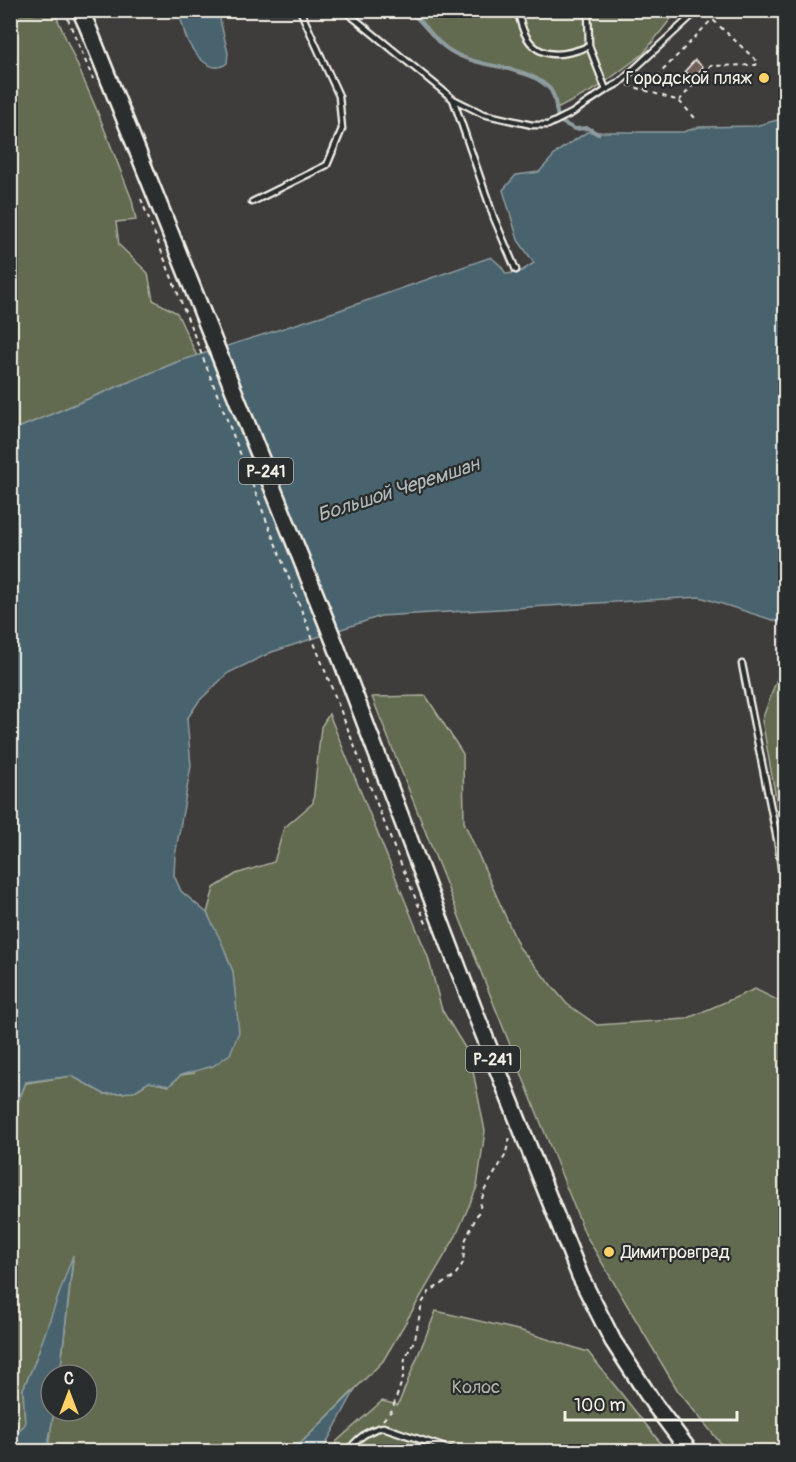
<svg xmlns="http://www.w3.org/2000/svg" width="796" height="1462" viewBox="0 0 796 1462" font-family="Pangolin,sans-serif">
<style>
.green{fill:#626a50;stroke:#abae9c;stroke-width:1.5}
.water{fill:#4a646e;stroke:#8e9c9f;stroke-width:1.5}
.lines{fill:none;stroke-linecap:round;stroke-linejoin:round}
.stream{stroke:#8e9c9f;stroke-width:4}
.building{fill:#715f5c;stroke:#f4f1e8;stroke-width:1.5}
.service-casing{stroke:#f4f1e8;stroke-width:9}
.trunk-casing{stroke:#f4f1e8;stroke-width:20}
.path{stroke:#f4f1e8;stroke-width:2;stroke-dasharray:4.5 4.5;stroke-linecap:butt}
.service{stroke:#2a2d2e;stroke-width:4.5}
.trunk{stroke:#2a2d2e;stroke-width:15}
.poi-dot{fill:#ffd166;stroke:#2a2d2e;stroke-width:2}
.labels{text-anchor:middle;stroke-width:4.5;stroke-linejoin:round;paint-order:stroke}
.shield{fill:#2a2d2e;stroke:#b7b6b0;stroke-width:1.5}
.shield-label{font-size:16px;font-weight:bold;fill:#f4f1e8}
.poi-label{font-size:18px;fill:#f4f1e8;stroke:#2a2d2e;text-anchor:end}
.park-label{font-size:18px;fill:#b2b4a4;stroke:#2a2d2e}
.water-label{font-size:20px;font-style:italic;fill:#b0b9b7;stroke:#2a2d2e}
</style>
<rect width="100%" height="100%" fill="#3f3c3c"/>
<filter id="ink" filterUnits="userSpaceOnUse"><feTurbulence type="fractalNoise" baseFrequency=".0167" numOctaves="2"/><feDisplacementMap in="SourceGraphic" scale="12" xChannelSelector="R" yChannelSelector="G"/><feConvolveMatrix kernelMatrix="1 2 1 2 8 2 1 2 1" color-interpolation-filters="sRGB"/></filter>
<g filter="url(#ink)">
<g class="green">
<path d="M42,11H54L98,113L132,200L136,220L116,222L119,245L148,273L153,300L177,313L197,356L177,362L11,431L10,12C20,15 34,16 42,11Z"/>
<path d="M408,11H677L643,54L597,88L555,110V96L549,87L535,78L460,56L437,42L417,18Z"/>
<path d="M785,657V849L762,720Z"/>
<path d="M426,696L463,754L464,822L519,947L567,1004L597,1025L686,1019L755,989L785,1004V1451H727L678,1391L585,1234L372,697Z"/>
<path d="M329,714L428,957L442,1010L470,1056L485,1131L477,1187L456,1236L383,1361L293,1451H47L54,1411H87V1375H60L73,1259L34,1364L23,1389L25,1424L11,1441L10,1120L26,1083L72,1076L104,1094L133,1092L149,1082L169,1086L181,1075L194,1073L235,1001L233,972L207,913L214,888L236,874L274,862L284,828L313,803L321,727Z"/>
<path d="M436,1311L522,1331L588,1352L667,1451L331,1452L337,1441L382,1401L398,1405Z"/>
</g>
<g class="water">
<path d="M177,11H218L228,53L227,63C212,76 195,55 188,42C183,32 183,20 177,11Z"/>
<path d="M785,118V624L700,597L381,616L272,652L228,673L199,701L187,719L191,766L175,856L174,875L181,891L207,913L222,943L233,972L239,1032L230,1054L213,1066L181,1075L169,1086L149,1082L133,1092L104,1094L72,1076L26,1082L11,1120V431L177,362L337,311L491,257L501,266L506,274L520,272L534,263L518,240L503,190L516,175L539,172L558,151L587,132H683L699,127L755,126Z"/>
<path d="M73,1255L60,1375H51V1411H54L47,1451H11V1441L25,1424L23,1389L34,1364Z"/>
<path d="M355,1390L322,1451H293Z"/>
</g>
<g class="lines">
<path class="stream" d="M408,10C411,14 415,16 418,19C434,35 438,46 460,56C487,69 525,65 548,87C557,95 555,110 559,121L575,129L588,128L598,134"/>
</g>
<path class="building" d="M695,60L703,67L693,78L685,71Z"/>
<g class="lines">
<defs>
<g id="service">
<path d="M344,10L453,99L483,114L532,125H548L572,113L606,90"/>
<path d="M518,10C525,56 551,62 589,46"/>
<path d="M588,10L589,46L606,90L619,83L698,10"/>
<path d="M453,99L494,218L516,270"/>
<path d="M252,202L327,165L342,129L339,96L300,10"/>
<path d="M742,664L778,844L786,904"/>
<path d="M347,1452C357,1439 367,1430 383,1427L457,1452"/>
</g>
<path id="trunk" d="M80,10L87,25L336,646L476,1015L580,1276L613,1341L654,1404L690,1452"/>
</defs>
<use href="#service" class="service-casing"/>
<use href="#trunk" class="trunk-casing"/>
<g class="path">
<path d="M64,10L93,79"/>
<path d="M628,85L679,101L697,120"/>
<path d="M644,90L721,10"/>
<path d="M679,101L710,66L756,65L758,62L712,19"/>
<path d="M141,199L393,845L428,928"/>
<path d="M383,1420L392,1410L403,1378L405,1358L415,1339L422,1303L430,1291L454,1277L463,1263L465,1241L479,1211L484,1191L505,1156L510,1137"/>
</g>
<use href="#service" class="service"/>
<use href="#trunk" class="trunk"/>
</g>
</g>
<g class="poi-dot">
<circle cx="764" cy="78" r="6"/>
<circle cx="609" cy="1252" r="6"/>
</g>
<g class="labels">
<g class="shield">
<rect x="239" y="458" width="54" height="26" rx="4.5"/>
<rect x="466" y="1046" width="54" height="26" rx="4.5"/>
</g>
<g class="shield-label">
<text x="266" y="477">Р-241</text>
<text x="493" y="1065">Р-241</text>
</g>
<g class="poi-label">
<text x="752" y="84">Городской пляж</text>
<text x="621" y="1258" text-anchor="start">Димитровград</text>
</g>
<g class="park-label">
<text x="476" y="1393">Колос</text>
</g>
<g class="water-label">
<text transform="translate(398 489) rotate(-18)" y="7">Большой Черемшан</text>
</g>
</g>
<rect width="796" height="1462" fill="none" stroke="#2a2d2e" stroke-width="36"/>
<rect x="18" y="18" width="760" height="1426" fill="none" stroke="#f4f1e8" stroke-width="2" filter="url(#ink)"/>
<g transform="translate(69 1393)"><circle r="28" fill="#2a2d2e" stroke="#7b7b78" stroke-width="1.5"/>
<path d="M0-4.5L10 22L0 15L-10 22Z" fill="#ffd166"/>
<text y="-9" font-size="16" font-weight="bold" text-anchor="middle" fill="#f4f1e8">С</text>
</g>
<path d="M565 1411v9h172v-9" fill="none" stroke="#f4f1e8" stroke-width="3"/>
<text x="574" y="1411" font-size="18" fill="#f4f1e8" stroke="#2a2d2e" stroke-width="4.5" paint-order="stroke">100 m</text>
</svg>
